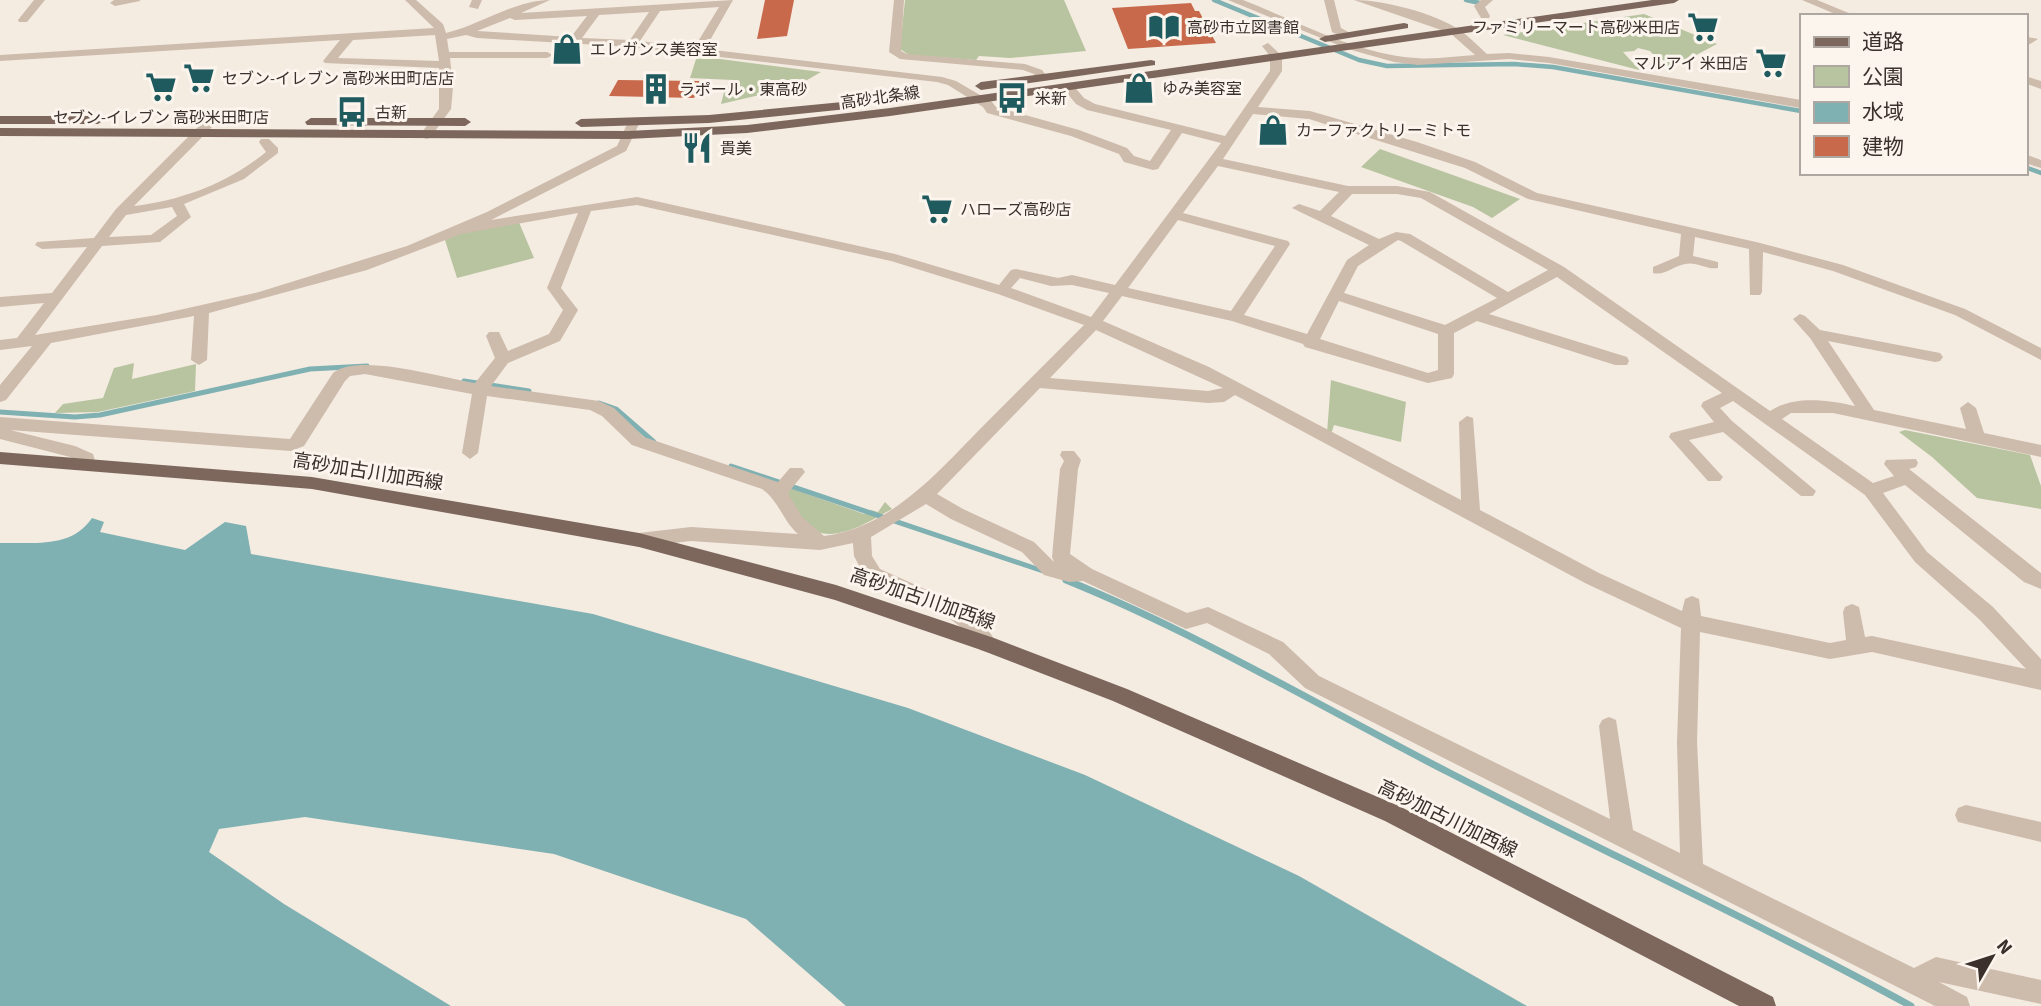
<svg xmlns="http://www.w3.org/2000/svg" width="2041" height="1006" viewBox="0 0 2041 1006" font-family="'Source Sans 3','Noto Sans JP',sans-serif">
<style>
.green{fill:#b8c4a0}
.water{fill:#7fb0b2}
.lines{fill:none;stroke-linecap:round;stroke-linejoin:round}
.stream-far2{stroke:#7fb0b2;stroke-width:4.5}
.stream-far1{stroke:#7fb0b2;stroke-width:5}
.stream{stroke:#7fb0b2;stroke-width:7}
.building{fill:#c8694b}
.minor{fill:#cdbbac;fill-rule:evenodd}
.major{fill:#7d675c;fill-rule:evenodd}
.labels{text-anchor:middle;stroke-width:6;stroke-linejoin:round;paint-order:stroke}
.far-poi-label{font-size:16px;fill:#3b302b;stroke:#fbf5ee;text-anchor:start}
.far-street-label{font-size:16px;fill:#3b302b;stroke:#fbf5ee}
.street-label{font-size:19px;fill:#3b302b;stroke:#fbf5ee}
</style>
<rect width="100%" height="100%" fill="#f4ebe1"/>
<g class="green">
<path d="M905,0H1064L1086,51L1010,58L979,56L976,60L909,55L900,49Z"/>
<path d="M1644,14L1717,44L1668,70L1650,51L1638,48L1634,51L1623,52L1635,65H1640L1639,70L1503,35Z"/>
<path d="M697,56L821,72L795,87L721,104L724,92L733,80L690,78Z"/>
<path d="M1380,149L1520,199L1492,218L1473,207L1361,167Z"/>
<path d="M518,220L534,258L457,278L445,240L457,234Z"/>
<path d="M134,363L132,379L196,364L195,391L98,412L55,413L63,404L103,398L114,368Z"/>
<path d="M1331,380L1406,402L1401,442L1334,425L1331,434L1327,433Z"/>
<path d="M1905,430L2030,455L2041,486V509L1977,498L1932,457L1899,432Z"/>
<path d="M790,488L864,514L871,510L878,512L885,502L892,509C870,521 833,546 808,527C800,520 793,504 786,494Z"/>
</g>
<path class="water" d="M92,518L104,522L100,532L185,550L225,522L246,526L251,554L593,614L908,708L1085,775L1299,876L1527,1006H846L746,919L554,854L305,817L219,829L209,852L284,904L451,1006H0V543C34,542 71,549 92,518Z"/>
<g class="lines">
<g class="stream-far2">
<path d="M1214,0L1359,60L1387,66L1514,64L1553,67L1801,111"/>
<path d="M1466,0L1480,3"/>
<path d="M2025,167L2041,173"/>
</g>
<g class="stream-far1">
<path d="M464,381L529,391"/>
<path d="M599,403L616,409L654,442"/>
<path d="M0,412L75,417L100,415L310,369L367,366"/>
<path d="M731,466L1046,572"/>
</g>
<path class="stream" d="M1066,580C1199,634 1321,707 1448,772C1602,851 1759,923 1911,1006"/>
</g>
<g class="building">
<path d="M765,0H794L787,36L757,39Z"/>
<path d="M1191,3L1195,11H1199L1216,43L1128,49L1112,8Z"/>
<path d="M618,80L701,81L694,98L609,96Z"/>
</g>
<g class="lines">
<g class="minor">
<path d="M34,0H45L27,22H19L18,20Z"/>
<path d="M114,0H140V1L115,6L110,3Z"/>
<path d="M405,0H416L443,24L446,33C480,25 515,0 550,0L521,13L733,0L705,49L942,77L956,81L992,102L996,107L1079,130L1127,148L1134,156L1150,161L1171,130L1087,110L1076,104L1062,87L1064,84H1072L1084,98L1095,104L1225,136L1270,71V56L1262,46L1268,43L1282,56V71L1258,107L1310,111L1417,142L1475,162L1537,193L1756,242L1843,265L1965,309L2041,348V360L1955,315L1833,271L1763,252L1762,292L1760,295H1750L1749,249L1695,237L1693,256L1718,262V268C1707,270 1696,261 1685,264C1673,266 1665,276 1653,273V267L1679,256L1681,234L1528,199L1465,168L1309,119L1253,114L1223,159L1348,186H1397L1430,192L1564,267L1770,411C1794,395 1828,400 1855,406L1810,338L1793,319L1800,314L1805,316L1820,330L1940,353L1943,357L1940,361L1935,362L1828,341L1874,410L1966,429L1960,408L1968,402L1976,408L1984,433L2041,445V457L1833,413H1791L1782,419L1873,483L1894,476L1884,464L1886,460L1916,459L1918,463L1916,467L1909,469L2041,573V589L2024,582L1905,485L1883,493L1927,552L1993,607L2041,659V690L1872,652L1830,659L1700,632L1697,742L1703,864L1914,968L1936,957L2041,980V1004L1939,982L1967,997L1970,1006H1935L1305,688L1269,654L1207,623L1186,629L1083,581L1069,582L1044,575L1022,552L951,519L926,504L871,537L872,556L880,569L956,603L983,621L997,644L994,650L987,652L980,650L969,633L942,613L866,579L854,556L853,543L820,550L691,541L639,547L633,545L630,540L633,535L639,533L691,527L798,534C783,521 779,501 762,489L632,445L602,416L590,410L487,396L478,453L470,459L462,453L472,394L365,374L350,376L345,381L304,446L291,451L10,430L75,446L93,454L96,464L88,470L82,468L79,461L70,457L0,439V417L290,439L333,373C358,352 443,378 475,383L495,358L486,336L489,332H499L508,351L549,334L563,310L547,288L578,213L461,234L367,270L209,313L207,360L199,365L191,360L194,316L51,343L6,400L0,402V385L32,346L0,350V340L17,338L44,303L0,307V297L52,293L87,247L42,249L35,245L37,242L94,238L116,209L207,118L211,117L217,121L215,124L134,206C183,200 228,183 266,152L259,142L261,139H269L278,148V153L244,179L184,204L191,217L160,242L102,246L35,335L157,315L259,292L407,246L487,212L617,146L628,122L634,118L640,122L626,151L491,220L637,197L895,254L999,285L1011,270L1016,269L1058,278L1072,275L1115,285L1221,143L1182,133L1158,169L1153,170L1124,162L1119,154L1071,136L987,113L983,107L948,85L937,82L633,47L477,38L466,35L447,39L449,52H547L553,55L547,58H450L453,87L451,109L430,138L426,139L420,135L439,109V68L325,63L323,61L340,40L0,61V55L434,28ZM719,7L694,48L640,41L660,11ZM649,12L630,40L582,38L599,15ZM587,16L571,37L477,31L510,18L515,20ZM435,35L439,61L338,58L353,40ZM1218,166L1339,192L1320,211L1299,204L1292,208L1369,245L1347,260L1307,334L1244,315L1290,244L1288,241L1183,213ZM1352,194H1397L1421,198L1548,270L1508,292L1410,234L1396,232L1379,239L1331,216ZM637,205L891,261L998,294L1084,325C1052,357 1020,389 988,421C941,468 894,527 824,536L802,517L788,493L805,472L802,468H790L778,482L644,437L614,408L599,401L491,386L508,363L560,341L578,310L561,288L591,211ZM172,207L177,216L151,235L109,237L126,215ZM1178,220L1275,246L1231,311L1128,288ZM1398,240L1401,241L1497,298L1445,325L1344,293L1358,266ZM1557,277L1722,393L1703,402L1701,406L1714,422L1671,433L1669,437L1708,481H1720L1723,477L1689,440L1723,432L1801,496H1813L1816,491L1732,421L1720,408L1733,401L1865,495L1915,562L1979,619L2026,669L1872,636L1865,637L1859,607L1852,604L1845,607L1843,612L1846,640L1830,643L1701,616L1699,599L1692,596L1685,599L1682,611L1599,573L1480,510L1473,418L1467,416L1459,422L1461,500L1209,367L1103,321L1122,296L1232,321L1303,344L1305,347L1428,383L1452,378L1454,374V333L1477,321L1615,365H1627L1629,361L1627,357L1489,314ZM1020,278L1051,286L1072,285L1109,293L1091,317L1011,288ZM1339,301L1438,334V370L1428,373L1320,339ZM1096,330L1223,388L1208,391L1050,378ZM1040,388L1208,403L1224,402L1235,395L1585,583L1681,628L1677,742L1680,853L1633,830L1616,720L1609,717L1602,720L1599,726L1610,819L1319,676L1283,642L1208,607L1187,613L1092,569L1070,554L1078,469L1081,460L1074,451H1062L1060,455L1064,461L1060,469L1052,557L1054,562L1034,542L963,509L937,494Z"/>
<path d="M472,0H482L478,9L469,7Z"/>
<path d="M894,0H904L901,51L907,54L1025,64L1042,70L1048,78L1038,80L1034,74L1023,70L900,59L889,52Z"/>
<path d="M1228,0H1243C1297,21 1356,54 1416,58C1435,60 1455,56 1475,55L1450,33L1354,0C1383,0 1434,13 1458,29C1469,36 1478,46 1487,54L1509,53L1549,57L1801,100V108L1549,63L1509,59L1418,65L1394,62L1348,49Z"/>
<path d="M1324,0H1334L1341,28L1350,33V37H1342L1332,32Z"/>
<path d="M1481,0H1493L1485,7L1490,16L1489,18H1481L1474,6Z"/>
<path d="M1802,0H1817L1856,16H1840Z"/>
<path d="M2028,37L2038,39L2025,47V39Z"/>
<path d="M2025,76L2041,81V89L2025,83Z"/>
<path d="M2025,154L2041,160V168L2025,163Z"/>
<path d="M1966,805L2041,822V842L1958,822L1955,815L1958,808Z"/>
</g>
<g class="major">
<path d="M1652,0H1679L1674,3L890,116L747,133L628,139L0,136V128L628,131L747,125L890,108Z"/>
<path d="M1404,23L1408,24V28L1325,42L1319,39L1325,36Z"/>
<path d="M1151,60L1155,61V65L981,90L975,86L981,82Z"/>
<path d="M853,101L857,102V108L709,123L581,127L575,123L581,119L709,115Z"/>
<path d="M0,116H98L104,120L98,124H0Z"/>
<path d="M311,118H465L471,122L465,126L307,125L305,122Z"/>
<path d="M0,452L312,477L639,533L836,585L994,638L1127,689L1401,807L1773,997L1776,1006H1739L1385,821L1113,701L981,650L835,600L639,547L312,489L0,464Z"/>
</g>
</g>
<defs>
<symbol id="library-bare" viewBox="-9 -9 18 18"><path d="M-6-4Q-3-5.5-.7-3.5V5Q-3 3-6 4ZM6-4Q3-5.5 .7-3.5V5Q3 3 6 4Z" fill="#1f5a5e" stroke="#fbf5ee" stroke-width="2.5" paint-order="stroke"/></symbol>
<symbol id="supermarket-bare" viewBox="-9 -9 18 18"><path d="M-6-5.5h2.5l.6 2H6L4.5 2H-2.5L-4.4-4H-6ZM-1.5 3.2a1.3 1.3 0 1 0 .1 0ZM3 3.2a1.3 1.3 0 1 0 .1 0Z" fill="#1f5a5e" stroke="#fbf5ee" stroke-width="2.5" paint-order="stroke"/></symbol>
<symbol id="shop-bare" viewBox="-9 -9 18 18"><path d="M-5-2.5h2.3a2.7 3.5 0 0 1 5.4 0H5L5.5 6h-11ZM-1.5-2.5h3a1.5 2.3 0 0 0-3 0Z" fill="#1f5a5e" stroke="#fbf5ee" stroke-width="2.5" paint-order="stroke"/></symbol>
<symbol id="building-bare" viewBox="-9 -9 18 18"><path d="M-4-6H4V6H1V3H-1V6H-4ZM-2.5-4.3h1.7v1.8h-1.7ZM.8-4.3h1.7v1.8H.8ZM-2.5-1h1.7V.8h-1.7ZM.8-1h1.7V.8H.8Z" fill="#1f5a5e" stroke="#fbf5ee" stroke-width="2.5" paint-order="stroke"/></symbol>
<symbol id="bus-bare" viewBox="-9 -9 18 18"><path d="M-5-6H5V4H4V6H2V4H-2V6H-4V4H-5ZM-3.5-4V0h7V-4ZM-3.5 1.2v1.5H-2V1.2ZM2 1.2v1.5H3.5V1.2Z" fill="#1f5a5e" stroke="#fbf5ee" stroke-width="2.5" paint-order="stroke"/></symbol>
<symbol id="restaurant-bare" viewBox="-9 -9 18 18"><path d="M-5-6h1v4h1v-4h1v4h1v-4h1v5L-1.5 .5V6h-2V.5L-5-1ZM5-6V6H3V1.5H1.5Q1.5-4 5-6Z" fill="#1f5a5e" stroke="#fbf5ee" stroke-width="2.5" paint-order="stroke"/></symbol>
</defs>
<g fill-rule="evenodd">
<use href="#library-bare" x="1142" y="5" width="44" height="44"/>
<use href="#supermarket-bare" x="1681" y="5" width="44" height="44"/>
<use href="#shop-bare" x="545" y="27" width="44" height="44"/>
<use href="#supermarket-bare" x="1749" y="41" width="44" height="44"/>
<use href="#supermarket-bare" x="177" y="56" width="44" height="44"/>
<use href="#supermarket-bare" x="139" y="65" width="44" height="44"/>
<use href="#shop-bare" x="1117" y="66" width="44" height="44"/>
<use href="#building-bare" x="634" y="67" width="44" height="44"/>
<use href="#bus-bare" x="990" y="76" width="44" height="44"/>
<use href="#bus-bare" x="330" y="90" width="44" height="44"/>
<use href="#shop-bare" x="1251" y="108" width="44" height="44"/>
<use href="#restaurant-bare" x="675" y="126" width="44" height="44"/>
<use href="#supermarket-bare" x="915" y="187" width="44" height="44"/>
</g>
<g class="labels">
<g class="far-poi-label">
<text x="1187" y="33">高砂市立図書館</text>
<text x="1680" y="33" text-anchor="end">ファミリーマート高砂米田店</text>
<text x="590" y="55">エレガンス美容室</text>
<text x="1748" y="69" text-anchor="end">マルアイ 米田店</text>
<text x="222" y="84">セブン-イレブン 高砂米田町店店</text>
<text x="1162" y="94">ゆみ美容室</text>
<text x="679" y="95">ラポール・東高砂</text>
<text x="1035" y="104">米新</text>
<text x="375" y="118">古新</text>
<text x="161" y="123" text-anchor="middle">セブン-イレブン 高砂米田町店</text>
<text x="1296" y="136">カーファクトリーミトモ</text>
<text x="720" y="154">貴美</text>
<text x="960" y="215">ハローズ高砂店</text>
</g>
<g class="far-street-label">
<text transform="translate(880 97) rotate(-8)" y="6">高砂北条線</text>
</g>
<g class="street-label">
<text transform="translate(368 471) rotate(9)" y="7">高砂加古川加西線</text>
<text transform="translate(923 598) rotate(19)" y="7">高砂加古川加西線</text>
<text transform="translate(1448 818) rotate(26)" y="7">高砂加古川加西線</text>
</g>
</g>
<rect x="1800" y="14" width="228" height="161" fill="#fbf5ee" stroke="#aea6a0" stroke-width="2"/>
<rect x="1814" y="37" width="35" height="10" fill="#7d675c" stroke="#aea6a0" stroke-width="2"/>
<text x="1862" y="49" font-size="21" fill="#3b302b">道路</text>
<rect x="1814" y="66" width="35" height="21" fill="#b8c4a0" stroke="#aea6a0" stroke-width="2"/>
<text x="1862" y="84" font-size="21" fill="#3b302b">公園</text>
<rect x="1814" y="102" width="35" height="21" fill="#7fb0b2" stroke="#aea6a0" stroke-width="2"/>
<text x="1862" y="119" font-size="21" fill="#3b302b">水域</text>
<rect x="1814" y="136" width="35" height="21" fill="#c8694b" stroke="#aea6a0" stroke-width="2"/>
<text x="1862" y="154" font-size="21" fill="#3b302b">建物</text>
<g transform="translate(1992 957) rotate(51)" stroke="#fbf5ee" stroke-width="5" paint-order="stroke">
<path d="M0-5L12 26L0 18L-12 26Z" fill="#3b302b"/>
<text y="-10" font-size="19" font-weight="bold" text-anchor="middle" fill="#3b302b">N</text>
</g>
</svg>
